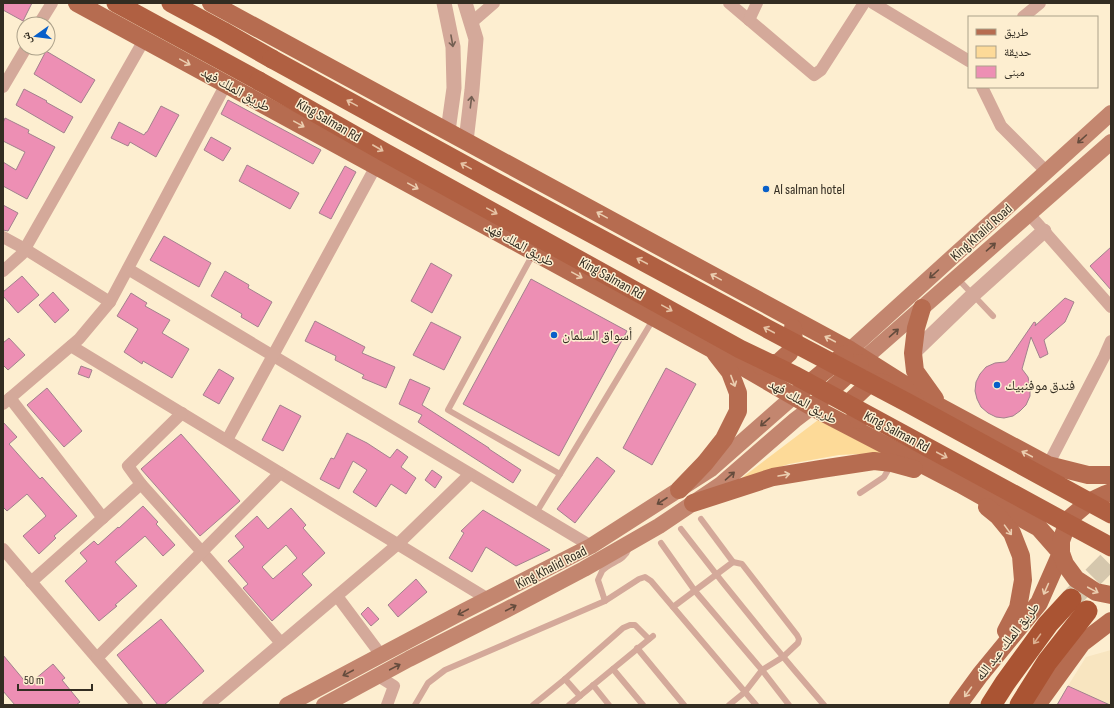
<svg xmlns="http://www.w3.org/2000/svg" width="1114" height="708" viewBox="0 0 1114 708" font-family="'Sofia Sans Condensed','Noto Naskh Arabic',sans-serif">
<style>
.built{fill:#f8e5c0}
.green{fill:#fdda98}
.building{fill:#ed8fb4;stroke:#a2818d;fill-rule:evenodd}
.lines{fill:none;stroke-linecap:round;stroke-linejoin:round}
.motorway-tunnel{stroke:#d5c7ad;stroke-width:21;stroke-dasharray:21 10;stroke-linecap:butt}
.service{stroke:#d4a99a;stroke-width:6}
.minor{stroke:#d4a99a;stroke-width:12}
.tertiary{stroke:#d4a99a;stroke-width:15}
.secondary{stroke:#c3866f;stroke-width:16}
.primary{stroke:#b66c50;stroke-width:18}
.trunk{stroke:#b06042;stroke-width:19}
.motorway{stroke:#aa5433;stroke-width:21}
.trunk-bridge{stroke:#b06042;stroke-width:19}
.oneway{stroke:#735f52}
.oneway2{stroke:#ebceb0}
.oneway3{stroke:#e6c3a5}
.oneway4{stroke:#654c3d}
.oneway5{stroke:#dcb091}
.poi-dot{fill:#085fc9;stroke:#fdeed0;stroke-width:1.5}
.labels{text-anchor:middle;stroke-width:3;stroke-linejoin:round;paint-order:stroke}
.street-label{font-size:14px;fill:#332d22;stroke:#fdeed0}
.poi-label{font-size:14px;fill:#332d22;stroke:#fdeed0;text-anchor:start}
</style>
<rect width="100%" height="100%" fill="#fdeed0"/>
<path class="built" d="M1111,650V705H1056L1086,657Z"/>
<path class="green" d="M818,420L882,453L839,455L789,464L739,480Z"/>
<g class="building">
<path d="M3,3H32L23,21L3,10Z"/>
<path d="M46,51L95,80L81,103L34,74Z"/>
<path d="M24,89L47,101L46,102L73,117L64,133L16,105Z"/>
<path d="M228,100L321,150L313,164L221,114Z"/>
<path d="M161,106L179,115L156,157L130,142L128,146L111,138L119,122L144,135L146,132H147Z"/>
<path d="M5,118L29,130L28,133L55,147L27,199L3,186V162L16,170L25,152L3,141V123Z"/>
<path d="M211,137L231,148L223,161L204,150Z"/>
<path d="M247,165L299,193L290,209L239,181Z"/>
<path d="M345,166L356,172L331,219L319,213Z"/>
<path d="M3,205L18,213L8,231L3,230Z"/>
<path d="M164,236L211,263L199,287L150,260Z"/>
<path d="M1111,247V290L1090,266Z"/>
<path d="M431,263L452,275L432,313L411,301Z"/>
<path d="M225,271L249,285L248,288L272,302L258,327L241,317L242,314L211,296Z"/>
<path d="M22,276L39,295L18,313L3,296V292Z"/>
<path d="M531,279L627,331L559,456L463,404Z"/>
<path d="M53,292L69,310L55,323L39,305Z"/>
<path d="M131,293L147,303L145,306L170,320L162,333L189,349L172,378L143,361L142,364L124,352L138,329L117,316Z"/>
<path d="M1065,298L1074,302L1065,322L1044,340L1048,354L1040,358L1031,337L1022,369L1028,377L1030,386V396L1026,405L1020,411L1013,416L1004,418L996,417L988,413L981,407L977,399L975,391L976,382L980,374L986,367L995,363L1005,362L1008,360L1034,322L1036,323L1035,326Z"/>
<path d="M315,321L365,347L362,353L395,367L386,388L362,378L364,375L335,360L336,356L305,341Z"/>
<path d="M431,322L461,337L444,370L413,355Z"/>
<path d="M9,338L25,355L8,370L3,365V343Z"/>
<path d="M81,366L92,370L89,378L78,374Z"/>
<path d="M666,368L696,384L652,465L623,448Z"/>
<path d="M219,369L234,378L219,404L203,395Z"/>
<path d="M410,379L430,388L422,405L489,448V449L521,470L513,483L418,422L422,415L399,404Z"/>
<path d="M47,388L82,431L64,447L27,405Z"/>
<path d="M280,405L301,416L283,451L262,440Z"/>
<path d="M3,422L17,437L9,444L40,479L42,477L77,516L54,536L56,538L39,554L23,536L46,516L43,512L27,494L7,511L3,507Z"/>
<path d="M347,433L367,443L390,458L397,449L408,457L401,467L416,478L406,494L391,484L376,507L353,492L367,470L353,461L339,489L320,479L331,458L334,459Z"/>
<path d="M181,434L240,501L200,536L141,469Z"/>
<path d="M597,457L615,471L575,523L557,509Z"/>
<path d="M432,470L442,477L435,488L425,480Z"/>
<path d="M143,506L158,522L156,524L175,545L163,556L145,536L115,562L137,586L115,605L117,606L99,621L65,581L87,561L80,553L94,541L98,545L118,527L119,528Z"/>
<path d="M291,508L306,525L303,528L325,553L302,574L312,585L272,621L243,588L248,584L228,561L244,547L235,536L257,516L268,529ZM286,545L297,558L273,579L262,567Z"/>
<path d="M483,510L550,550L516,566L486,547L472,572L449,558L464,533L461,531Z"/>
<path d="M416,579L427,592L398,617L388,605Z"/>
<path d="M368,607L379,619L371,626L361,614Z"/>
<path d="M161,619L204,671L164,705H158L117,655Z"/>
<path d="M3,655L28,685L53,664L65,678L62,680L80,702L76,705H15L3,691Z"/>
<path d="M1068,686L1110,705H1057Z"/>
</g>
<g class="lines">
<path class="motorway-tunnel" d="M1071,599L1111,559"/>
<g class="service">
<path d="M533,254L448,410L560,474L654,318"/>
<path d="M958,279L993,316"/>
<path d="M860,493L884,477L891,465"/>
<path d="M536,513L560,474"/>
<path d="M701,519L733,562"/>
<path d="M681,529C727,589 775,648 824,705"/>
<path d="M661,543L695,591L762,670L789,705"/>
<path d="M629,548C624,562 611,561 602,571C601,574 599,577 598,580L605,601L639,579L645,577L651,581L756,705"/>
<path d="M673,607L733,562L742,564L797,635L799,639L798,643L783,657L762,670L745,692L729,705"/>
<path d="M637,648L684,705"/>
<path d="M613,669L643,705"/>
<path d="M565,679L580,696"/>
<path d="M593,685L609,705"/>
<path d="M415,705L428,683L445,670L605,601"/>
<path d="M533,705L565,679L623,628L630,625H635L649,639"/>
<path d="M569,705L653,636"/>
</g>
<g class="minor">
<path d="M729,3L814,75L821,70L864,3"/>
<path d="M873,3L969,61"/>
<path d="M1023,17L1040,3"/>
<path d="M749,20L757,3"/>
<path d="M471,23L494,3"/>
<path d="M39,24L52,3"/>
<path d="M3,87L26,48"/>
<path d="M982,87L1001,126L1047,172"/>
<path d="M1029,214L1111,307"/>
<path d="M3,237L25,249L110,302"/>
<path d="M128,269L591,546"/>
<path d="M3,271L22,254L144,40"/>
<path d="M71,346L488,599"/>
<path d="M10,398L103,518"/>
<path d="M3,404L79,339L110,302L226,84"/>
<path d="M182,413L128,466L141,484L202,552L281,643"/>
<path d="M227,440L376,166"/>
<path d="M1048,465L1104,357L1111,341"/>
<path d="M3,549L137,705"/>
<path d="M31,582L141,484"/>
<path d="M337,596L381,655"/>
<path d="M97,658L280,473"/>
<path d="M378,676L394,686L387,705"/>
<path d="M208,705L398,544L470,474"/>
</g>
<g class="tertiary">
<path d="M444,3L453,47L454,88L448,131"/>
<path d="M465,3L476,39L472,90L466,141"/>
<path d="M913,353L973,295L1044,231"/>
</g>
<g class="secondary">
<path d="M850,350L1111,113"/>
<path d="M865,358L1111,142"/>
<path d="M287,705L464,611L591,546L711,469L794,396"/>
<path d="M324,705L409,659L506,610L584,569L659,526L720,485L795,420L812,407"/>
</g>
<g class="primary">
<path d="M77,3L712,349L812,407L960,484L1039,528L1061,553L1039,603L980,675L958,705"/>
<path d="M211,3L850,350L940,407L1048,465L1088,475H1111"/>
<path d="M922,308L916,328L913,353L915,371L935,399"/>
<path d="M761,366L779,362L789,353L794,343L793,328"/>
<path d="M798,393L845,354"/>
<path d="M817,403L860,363"/>
<path d="M859,420L855,412L853,399L871,382L884,383"/>
<path d="M679,490L705,463L724,439L738,411V393L730,372L716,354"/>
<path d="M1111,492L1106,494L1089,502L1069,519L1061,541V553L1065,564L1076,579L1096,592L1111,595"/>
<path d="M693,503L773,477L821,469L874,461L892,463L914,469"/>
<path d="M987,507L998,516L1012,533L1021,556L1023,580L1018,608L1006,631"/>
<path d="M1037,705L1082,643L1111,621"/>
</g>
<g class="trunk">
<path d="M116,3L259,81"/>
<path d="M171,3L223,31L272,59"/>
</g>
<g class="motorway">
<path d="M991,705L1005,683L1048,624L1071,599"/>
<path d="M1020,705L1047,662L1087,611"/>
</g>
<g class="trunk-bridge">
<path d="M272,59L496,182L766,328L908,403L1111,514"/>
<path d="M259,81L384,152L740,349L796,376L1111,547"/>
</g>
</g>
<defs><path id="oneway-shaft" d="M-6 0H5M1.5-3L5.5 0L1.5 3" fill="none" stroke-width="1.6" stroke-linecap="round" stroke-linejoin="round"/></defs>
<g class="oneway">
<use href="#oneway-shaft" transform="translate(452 41) rotate(80)"/>
<use href="#oneway-shaft" transform="translate(471 102) rotate(-83)"/>
</g>
<g class="oneway2">
<use href="#oneway-shaft" transform="translate(185 62) rotate(29)"/>
<use href="#oneway-shaft" transform="translate(299 124) rotate(29)"/>
<use href="#oneway-shaft" transform="translate(413 186) rotate(29)"/>
<use href="#oneway-shaft" transform="translate(602 215) rotate(-151)"/>
<use href="#oneway-shaft" transform="translate(577 275) rotate(29)"/>
<use href="#oneway-shaft" transform="translate(716 277) rotate(-151)"/>
<use href="#oneway-shaft" transform="translate(830 339) rotate(-152)"/>
<use href="#oneway-shaft" transform="translate(733 381) rotate(69)"/>
<use href="#oneway-shaft" transform="translate(1027 454) rotate(-152)"/>
<use href="#oneway-shaft" transform="translate(784 475) rotate(-10)"/>
<use href="#oneway-shaft" transform="translate(1008 530) rotate(54)"/>
<use href="#oneway-shaft" transform="translate(1046 589) rotate(114)"/>
<use href="#oneway-shaft" transform="translate(1093 590) rotate(28)"/>
<use href="#oneway-shaft" transform="translate(968 692) rotate(126)"/>
</g>
<g class="oneway3">
<use href="#oneway-shaft" transform="translate(352 103) rotate(-151)"/>
<use href="#oneway-shaft" transform="translate(378 148) rotate(30)"/>
<use href="#oneway-shaft" transform="translate(466 166) rotate(-151)"/>
<use href="#oneway-shaft" transform="translate(492 211) rotate(29)"/>
<use href="#oneway-shaft" transform="translate(642 261) rotate(-152)"/>
<use href="#oneway-shaft" transform="translate(667 308) rotate(29)"/>
<use href="#oneway-shaft" transform="translate(769 330) rotate(-152)"/>
<use href="#oneway-shaft" transform="translate(942 455) rotate(28)"/>
</g>
<g class="oneway4">
<use href="#oneway-shaft" transform="translate(1082 139) rotate(138)"/>
<use href="#oneway-shaft" transform="translate(991 247) rotate(-41)"/>
<use href="#oneway-shaft" transform="translate(934 274) rotate(138)"/>
<use href="#oneway-shaft" transform="translate(894 333) rotate(-41)"/>
<use href="#oneway-shaft" transform="translate(765 422) rotate(139)"/>
<use href="#oneway-shaft" transform="translate(730 476) rotate(-41)"/>
<use href="#oneway-shaft" transform="translate(662 501) rotate(147)"/>
<use href="#oneway-shaft" transform="translate(511 608) rotate(-28)"/>
<use href="#oneway-shaft" transform="translate(463 612) rotate(152)"/>
<use href="#oneway-shaft" transform="translate(395 667) rotate(-28)"/>
<use href="#oneway-shaft" transform="translate(348 673) rotate(152)"/>
</g>
<use class="oneway5" href="#oneway-shaft" transform="translate(1037 639) rotate(126)"/>
<g class="poi-dot">
<circle cx="766" cy="189" r="4"/>
<circle cx="554" cy="335" r="4"/>
<circle cx="997" cy="385" r="4"/>
</g>
<g class="labels">
<g class="street-label">
<text transform="translate(236 89) rotate(29)" y="5">طريق الملك فهد</text>
<text transform="translate(329 120) rotate(30)" y="5">King Salman Rd</text>
<text transform="translate(981 232) rotate(-42)" y="5">King Khalid Road</text>
<text transform="translate(520 244) rotate(29)" y="5">طريق الملك فهد</text>
<text transform="translate(612 278) rotate(29)" y="5">King Salman Rd</text>
<text transform="translate(803 401) rotate(30)" y="5">طريق الملك فهد</text>
<text transform="translate(897 431) rotate(28)" y="5">King Salman Rd</text>
<text transform="translate(551 567) rotate(-27)" y="5">King Khalid Road</text>
<text transform="translate(1007 641) rotate(-52)" y="5">طريق الملك عبد الله</text>
</g>
<g class="poi-label">
<text x="774" y="194">Al salman hotel</text>
<text x="562" y="340">أسواق السلمان</text>
<text x="1005" y="390">فندق موفنبيك</text>
</g>
</g>
<rect width="1114" height="708" fill="none" stroke="#332d22" stroke-width="8"/>
<rect x="968" y="16" width="130" height="72" fill="#fdeed0" stroke="#aca18a"/>
<rect x="976" y="29" width="20" height="6" fill="#b66c50" stroke="#aca18a"/>
<text x="1004" y="36" font-size="12" fill="#332d22">طريق</text>
<rect x="976" y="46" width="20" height="12" fill="#fdda98" stroke="#aca18a"/>
<text x="1004" y="56" font-size="12" fill="#332d22">حديقة</text>
<rect x="976" y="66" width="20" height="12" fill="#ed8fb4" stroke="#aca18a"/>
<text x="1004" y="76" font-size="12" fill="#332d22">مبنى</text>
<g transform="translate(36 36) rotate(256)"><circle r="19" fill="#fdeed0" stroke="#aca18a"/>
<path d="M0-3L7 15L0 10L-7 15Z" fill="#085fc9"/>
<text y="-6" font-size="11" font-weight="bold" text-anchor="middle" fill="#332d22">ش</text>
</g>
<path d="M18 684v6h74v-6" fill="none" stroke="#332d22" stroke-width="2"/>
<text x="24" y="684" font-size="12" fill="#332d22" stroke="#fdeed0" stroke-width="3" paint-order="stroke">50 m</text>
</svg>
